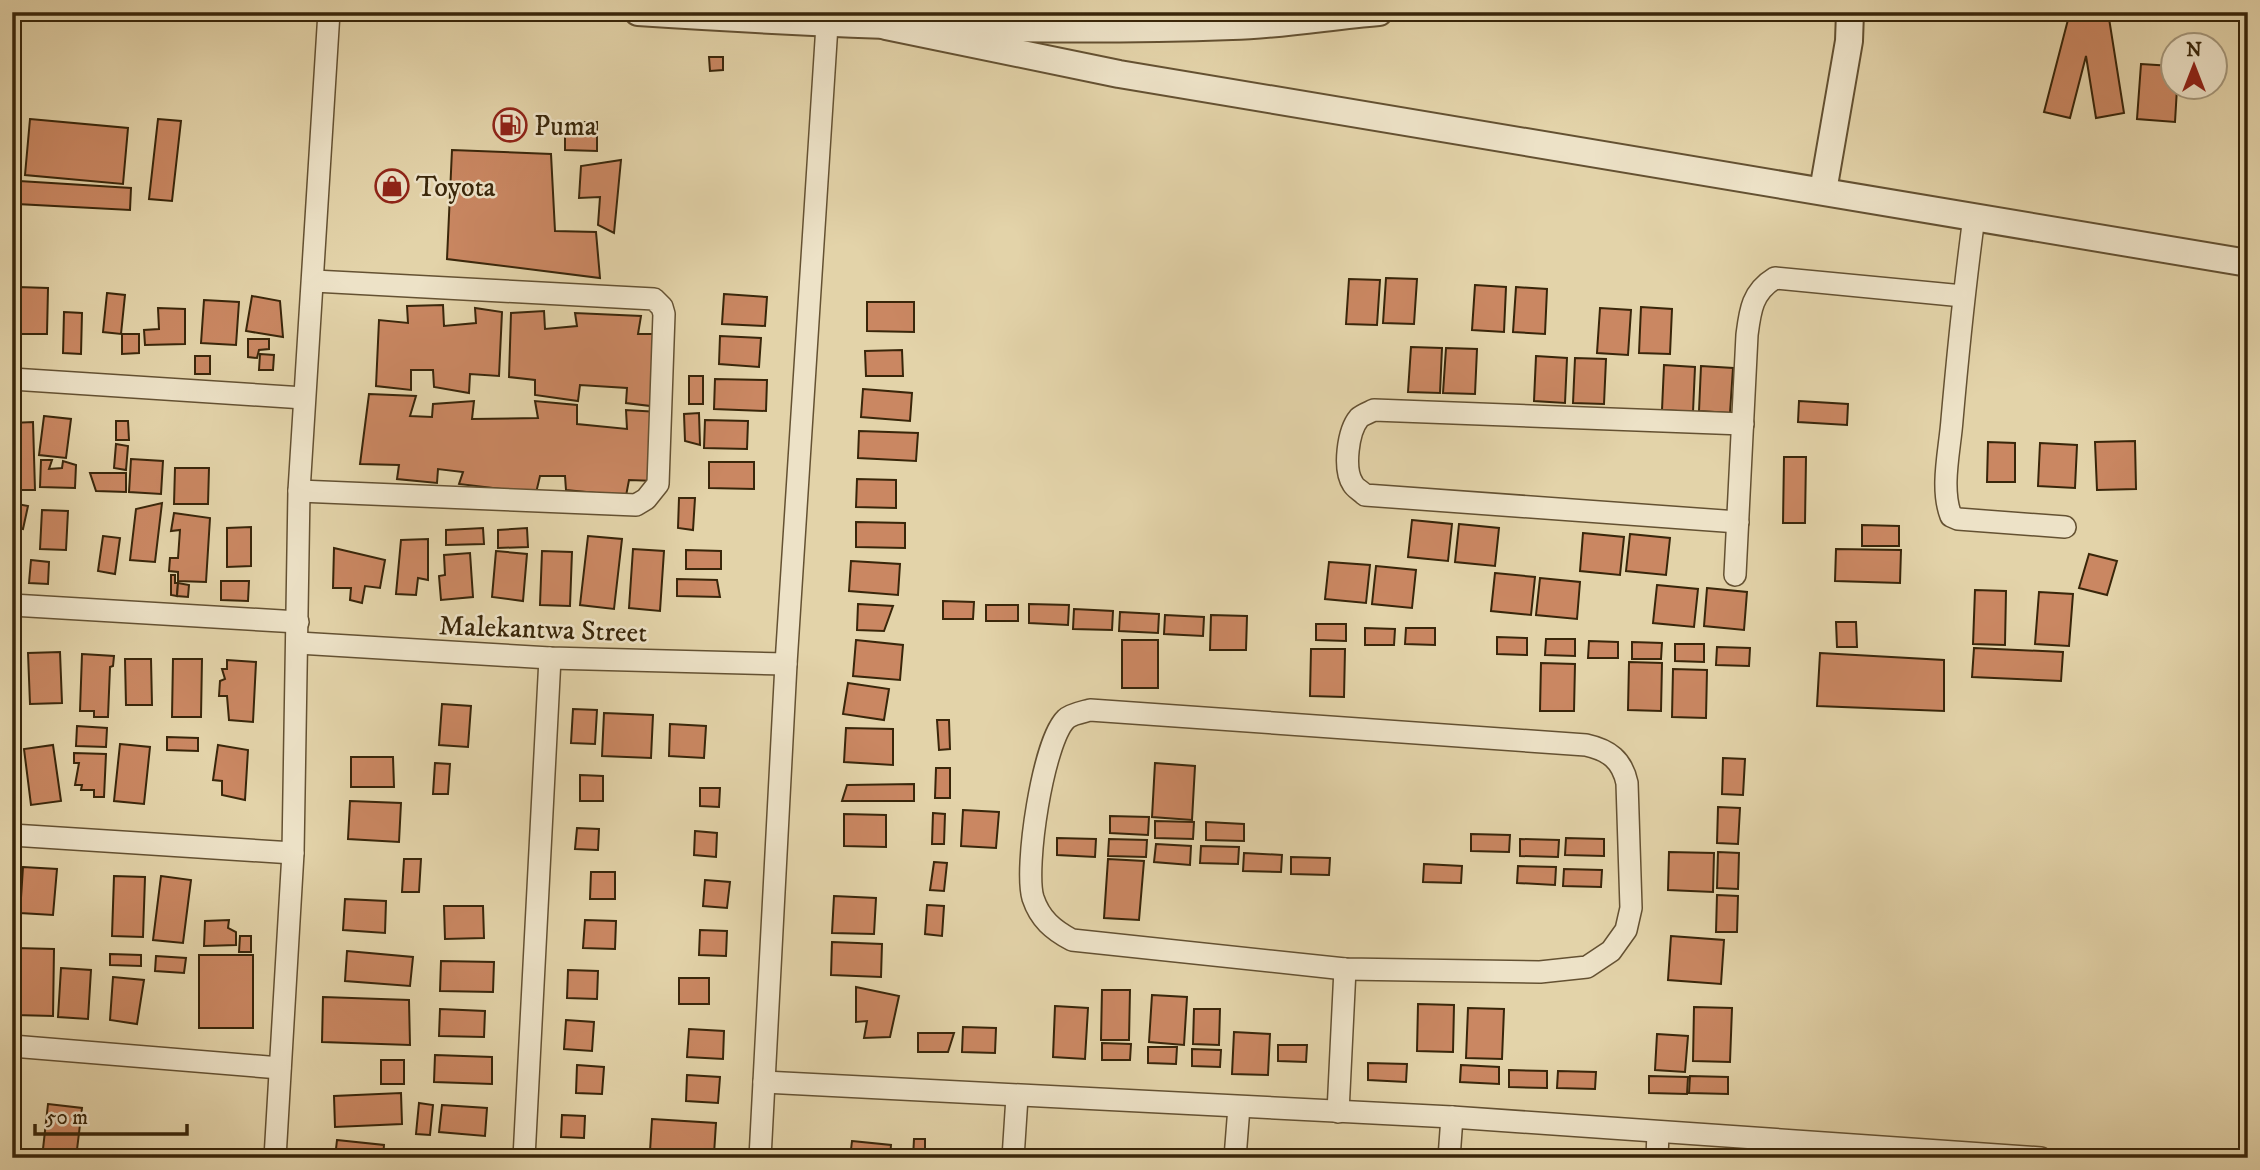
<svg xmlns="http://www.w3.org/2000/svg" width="2260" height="1170" viewBox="0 0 2260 1170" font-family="'IM FELL DW Pica',serif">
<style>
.building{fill:#ca8762;stroke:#39260a;stroke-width:2}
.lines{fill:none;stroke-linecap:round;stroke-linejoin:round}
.minor-casing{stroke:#645132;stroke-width:24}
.tertiary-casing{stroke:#645132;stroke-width:30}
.minor{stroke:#ede2c7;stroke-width:21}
.tertiary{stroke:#ede2c7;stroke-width:26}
.labels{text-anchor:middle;stroke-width:5;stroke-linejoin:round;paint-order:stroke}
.poi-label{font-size:28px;fill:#39260a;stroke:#ede2c7;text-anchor:start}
.street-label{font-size:28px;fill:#39260a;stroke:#ede2c7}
</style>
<rect width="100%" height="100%" fill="#e3d3a9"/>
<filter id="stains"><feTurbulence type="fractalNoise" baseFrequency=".00286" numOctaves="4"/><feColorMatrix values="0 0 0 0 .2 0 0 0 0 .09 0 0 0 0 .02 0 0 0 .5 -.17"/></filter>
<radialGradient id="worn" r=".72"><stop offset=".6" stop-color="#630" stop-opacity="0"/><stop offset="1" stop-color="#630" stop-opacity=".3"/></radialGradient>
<g class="building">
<path d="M2070,12H2108L2124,113L2096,118L2086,56L2070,118L2044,112Z"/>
<path d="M709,57H723V70L710,71Z"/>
<path d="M2141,64L2172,66V88H2177L2175,122L2137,119Z"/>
<path d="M30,119L128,128L123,184L25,175Z"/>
<path d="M158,119L181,121L172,201L149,199Z"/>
<path d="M565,122H597V151L565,150Z"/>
<path d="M452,150L551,154L555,231L596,232L600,278L447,259Z"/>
<path d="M621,160L614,233L598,225L600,197L579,198L581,166Z"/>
<path d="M19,181L131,188L130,210L17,204Z"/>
<path d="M1386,278L1417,279L1414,324L1383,323Z"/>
<path d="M1349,279L1380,280L1377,325L1346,324Z"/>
<path d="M1475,285L1506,287L1504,332L1472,330Z"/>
<path d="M18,287L48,288L47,334H17Z"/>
<path d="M1516,287L1547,289L1545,334L1513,332Z"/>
<path d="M107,293L125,295L121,334L103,332Z"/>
<path d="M724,294L767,297L765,326L722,324Z"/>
<path d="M252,296L280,301L283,337L246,331Z"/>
<path d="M204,300L239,302L236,345L201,343Z"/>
<path d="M867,302H914V332L867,331Z"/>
<path d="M443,305L444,326L476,323L475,308L502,312L499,376L470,374L469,393L434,387L433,370H411V390L376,386L379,320L408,323L407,306Z"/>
<path d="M1641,307L1672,309L1670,354L1639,353Z"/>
<path d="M158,308L185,309V344L145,345L144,330L159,329Z"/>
<path d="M1600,308L1631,310L1628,355L1597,353Z"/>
<path d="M544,311L545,329L577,326L575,313L641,316L638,334H658L659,407L626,403L627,388L580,385L578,401L535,395V380L509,377L511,313Z"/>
<path d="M64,312L82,313L81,354L63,353Z"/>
<path d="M122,334H139V353L122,354Z"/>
<path d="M720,336L761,338L759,367L719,364Z"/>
<path d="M248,339H269V349L259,350L257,358L248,357Z"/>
<path d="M1411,347L1442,348L1440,393L1408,392Z"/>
<path d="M1446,348L1477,349L1475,394L1443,393Z"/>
<path d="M902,350L903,376H866L865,351Z"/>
<path d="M260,354L274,355L273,370H259Z"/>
<rect x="195" y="356" width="15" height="18"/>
<path d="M1536,356L1567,358L1565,403L1534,401Z"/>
<path d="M1575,358L1606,359L1604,404L1573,403Z"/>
<path d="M1664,365L1695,367L1693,412L1662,410Z"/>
<path d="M1701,366L1733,368L1730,413L1699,411Z"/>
<rect x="689" y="376" width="14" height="28"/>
<path d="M715,379L767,380L766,411L714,409Z"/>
<path d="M863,389L912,393L910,421L861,417Z"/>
<path d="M369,394L416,396L410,416L432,417L433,404L474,401L472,419L538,418L535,401L577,405V424L627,429L626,410L659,412L656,481L629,480L626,496L566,490L565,476H540L536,493L459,484L463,472L438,469L437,483L397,479L399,465L360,464Z"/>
<path d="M1799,401L1848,404L1847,425L1798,422Z"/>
<path d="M699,413L700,445L685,441L684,414Z"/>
<path d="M44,416L71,419L66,458L39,455Z"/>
<path d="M705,420L748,421L747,449L704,448Z"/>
<path d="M116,421H128L129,440H116Z"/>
<path d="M33,422L35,490H12V423Z"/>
<path d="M859,431L918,433L916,461L858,458Z"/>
<path d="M2135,441L2136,489L2097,490L2095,442Z"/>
<path d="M1988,442L2015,443V482H1987Z"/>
<path d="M2040,443L2077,445L2075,488L2038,486Z"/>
<path d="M116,444L128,446L126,470L114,468Z"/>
<path d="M1784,457H1806L1805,523H1783Z"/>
<path d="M131,459L163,461L161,494L129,492Z"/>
<path d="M41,460H52L49,469L62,468L63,461L76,465L75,488L40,487Z"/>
<path d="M709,462H754V489L709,488Z"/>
<path d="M175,468H209L208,504H174Z"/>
<path d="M90,473H126V492L96,491Z"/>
<path d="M857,479L896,480V508L856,507Z"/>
<path d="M679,498H695L693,530L678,528Z"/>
<path d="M12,503L28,506L23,529L12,527Z"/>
<path d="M162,503L155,562L130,560L136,509Z"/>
<path d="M42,510L68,511L66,550L40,549Z"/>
<path d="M174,513L210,518L206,582L178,581V572L169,571L170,558H178L180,530L171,531Z"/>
<path d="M1412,520L1452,524L1448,561L1408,557Z"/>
<path d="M856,522L905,523V548L856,547Z"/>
<path d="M1459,524L1499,528L1495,566L1455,562Z"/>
<path d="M1862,525L1899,526V546H1862Z"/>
<path d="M251,527V566L227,567V528Z"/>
<path d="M483,528L484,544L446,545V530Z"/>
<path d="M527,528L528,547L498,548V530Z"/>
<path d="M1583,533L1624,537L1620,575L1580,571Z"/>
<path d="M1630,534L1670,538L1666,575L1626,571Z"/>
<path d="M103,536L120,538L115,574L98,571Z"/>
<path d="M588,536L622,539L614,609L580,605Z"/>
<path d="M428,539V580L418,578L416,595L396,594L401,540Z"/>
<path d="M334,548L385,560L380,588L365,586L362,603L350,600L351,588H333Z"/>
<path d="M633,549L664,551L660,611L629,608Z"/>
<path d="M1836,549L1901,550L1900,583L1835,581Z"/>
<path d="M686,550L721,551V569H686Z"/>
<path d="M496,551L527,554L523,601L492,597Z"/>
<path d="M542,551L572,552L570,606L540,605Z"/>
<path d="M470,553L473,597L441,600L439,576L445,575L444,555Z"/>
<path d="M2089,554L2117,561L2107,595L2079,588Z"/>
<path d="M31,560L49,562L48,584L29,583Z"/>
<path d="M851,561L900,564L898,595L849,591Z"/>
<path d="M1329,562L1370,565L1366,603L1325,599Z"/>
<path d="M1376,566L1416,570L1412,608L1372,604Z"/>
<path d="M1495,573L1535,577L1531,615L1491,611Z"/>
<path d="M171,575H175V583H178L177,596L171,595Z"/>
<path d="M1540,578L1580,582L1577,619L1536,615Z"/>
<path d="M677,579L717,580L720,597L677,596Z"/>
<path d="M221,581H249L248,601L221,600Z"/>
<path d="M178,583L189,585L188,597L177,596Z"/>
<path d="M1657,585L1698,589L1694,627L1653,623Z"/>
<path d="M1707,588L1747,592L1744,630L1704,626Z"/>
<path d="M1975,590L2006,591L2005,645L1973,644Z"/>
<path d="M2039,592L2073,594L2069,646L2035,644Z"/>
<path d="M943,601L974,602L973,619H943Z"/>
<path d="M858,604L893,606L884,631L857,630Z"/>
<path d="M1029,604L1069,605L1068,625L1029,623Z"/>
<rect x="986" y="605" width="32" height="16"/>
<path d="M1074,609L1113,611L1112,630L1073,629Z"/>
<path d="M1120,612L1159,614L1158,633L1119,631Z"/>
<path d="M1165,615L1204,617L1203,636L1164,634Z"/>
<path d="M1211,615L1247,616L1246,650H1210Z"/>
<path d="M1836,622H1856L1857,647H1837Z"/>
<path d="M1316,624H1346V641L1316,640Z"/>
<path d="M1365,628L1395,629L1394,645H1365Z"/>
<path d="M1406,628H1435V645L1405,644Z"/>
<path d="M1497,637L1527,638V655L1497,654Z"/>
<path d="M1546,639H1575V656L1545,655Z"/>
<path d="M856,640L903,645L900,680L853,676Z"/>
<rect x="1122" y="640" width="36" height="48"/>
<path d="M1589,641L1618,642V658H1588Z"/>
<path d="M1632,642L1662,643L1661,659H1632Z"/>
<path d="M1675,644H1704V662L1675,661Z"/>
<path d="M1717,647L1750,648L1749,666L1716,665Z"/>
<path d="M1974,648L2063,652L2061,681L1972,677Z"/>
<path d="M1311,649H1345L1344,697L1310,696Z"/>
<path d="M12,651H18L16,702H12Z"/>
<path d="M60,652L62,703L30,704L28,653Z"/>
<path d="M1820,653L1944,660V711L1817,706Z"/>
<path d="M82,654L114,656L113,666L110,667L108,717H94V711H80Z"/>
<path d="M125,659H151L152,705H126Z"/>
<path d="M173,659H202L201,717H172Z"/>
<path d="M227,660L256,662L253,722L229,720L227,696H219L220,681L225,679L222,669H227Z"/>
<path d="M1629,662L1662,663L1661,711L1628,710Z"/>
<path d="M1541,663L1575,664L1574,711H1540Z"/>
<path d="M1673,669L1707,670L1706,718L1672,717Z"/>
<path d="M848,683L889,689L884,720L843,714Z"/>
<path d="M442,704L471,706L468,747L439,745Z"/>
<path d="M573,709L597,710L595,744L571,743Z"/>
<path d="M604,713L653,715L651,758L602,756Z"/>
<path d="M937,720H949L950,749L939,750Z"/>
<path d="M670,724L706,726L704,758L669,756Z"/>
<path d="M77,726L107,728L106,747L76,746Z"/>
<path d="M846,728L893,729V765L844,762Z"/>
<path d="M167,737L198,738V751L167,750Z"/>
<path d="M120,744L150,747L144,804L114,801Z"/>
<path d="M53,745L61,801L31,805L24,749Z"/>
<path d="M218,745L248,750L245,800L222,795V781L213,780Z"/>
<path d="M74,753L106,754L104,797H94V790H81L82,785H75L79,763H74Z"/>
<path d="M351,757H393L394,787H351Z"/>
<path d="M1723,758L1745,759L1743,795L1722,794Z"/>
<path d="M435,763L450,764L448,794H433Z"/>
<path d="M1155,763L1195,766L1192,820L1152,817Z"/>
<path d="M936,768H950V798H935Z"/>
<path d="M580,775L603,776V801H580Z"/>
<path d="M914,784V801H842L847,785Z"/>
<path d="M700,788H720L719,807L700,806Z"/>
<path d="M350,801L401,803L399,842L348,839Z"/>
<path d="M1718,807L1740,808L1738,844L1717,843Z"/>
<path d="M963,810L999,812L996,848L961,846Z"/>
<path d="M933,813L945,814L944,844H932Z"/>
<path d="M844,814L886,815V847L844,846Z"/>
<path d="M1110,816L1149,817L1148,835L1110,833Z"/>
<path d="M1155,821L1194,822L1193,839L1155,838Z"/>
<path d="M1206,822L1244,824V841L1206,840Z"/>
<path d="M577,828L599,829L598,850L575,849Z"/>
<path d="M695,831L717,833L716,857L694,855Z"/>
<path d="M1471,834L1510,835L1509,852L1471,851Z"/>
<path d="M1057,838L1096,839L1095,857L1057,855Z"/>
<path d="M1566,838L1604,839V856L1565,855Z"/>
<path d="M1109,839L1147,840L1146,857L1108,856Z"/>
<path d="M1520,839L1559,840L1558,857L1520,856Z"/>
<path d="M1156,844L1191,846L1190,865L1154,862Z"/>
<path d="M1201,846L1239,847L1238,864L1200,863Z"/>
<path d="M1669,852L1714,853L1713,892L1668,890Z"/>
<path d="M1718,852L1739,853L1738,889L1717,888Z"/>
<path d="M1244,853L1282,855L1281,872L1243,871Z"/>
<path d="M1291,857L1330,858L1329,875L1291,874Z"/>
<path d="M404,859H421L419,892H402Z"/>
<path d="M1108,859L1144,861L1139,920L1104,918Z"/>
<path d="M934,862L947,863L944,891L930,890Z"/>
<path d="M1424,864L1462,866L1461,883L1423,882Z"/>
<path d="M1518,866L1556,867L1555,885L1517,883Z"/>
<path d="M23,867L57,869L53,915L20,913Z"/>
<path d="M1564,869L1602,870L1601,887L1563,886Z"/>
<path d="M591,872H615V899H590Z"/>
<path d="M114,876L145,877L143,937L112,936Z"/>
<path d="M161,876L191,880L183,943L153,940Z"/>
<path d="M705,880L730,882L727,908L703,906Z"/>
<path d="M1717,895L1738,896L1737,932H1716Z"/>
<path d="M834,896L876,898L874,934L832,933Z"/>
<path d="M345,899L386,901L385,933L343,930Z"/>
<path d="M927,905L944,906L942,936L925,934Z"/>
<path d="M444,906H483L484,938L445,939Z"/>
<path d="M229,920L228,928L236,932V945L204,946L205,921Z"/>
<path d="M585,920L616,921L615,949L583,948Z"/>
<path d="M700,930L727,931L726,956L699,955Z"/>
<path d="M240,936H251V952H239Z"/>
<path d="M1671,936L1724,940L1721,984L1668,980Z"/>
<path d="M832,942L882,944L881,977L831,975Z"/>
<path d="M16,948L54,949L53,1016L15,1015Z"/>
<path d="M347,951L413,957L410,986L345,981Z"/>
<path d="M110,954L141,955V966L110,965Z"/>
<rect x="199" y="955" width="54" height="73"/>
<path d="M156,956L186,958L184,973L155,971Z"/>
<path d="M441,961L494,962L493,992L440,991Z"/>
<path d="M61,968L91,970L88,1019L58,1017Z"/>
<path d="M568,970L598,971L597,999L567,998Z"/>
<path d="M113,977L144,980L137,1024L110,1020Z"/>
<rect x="679" y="978" width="30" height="26"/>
<path d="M856,987L899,996L890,1037L864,1038L867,1021L856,1022Z"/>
<path d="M1102,990H1130L1129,1040H1101Z"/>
<path d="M1152,995L1187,997L1184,1045L1149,1042Z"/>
<path d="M323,997L409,1000L410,1045L322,1042Z"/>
<path d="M1418,1004L1454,1005L1453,1052L1417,1051Z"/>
<path d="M1055,1006L1088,1008L1085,1059L1053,1057Z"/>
<path d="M1694,1007L1732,1008L1730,1062L1693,1061Z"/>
<path d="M1468,1008L1504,1009L1502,1059L1466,1058Z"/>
<path d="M440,1009L485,1011L484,1037L439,1036Z"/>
<path d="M1194,1009H1220L1219,1045L1193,1044Z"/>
<path d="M566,1020L594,1022L592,1051L564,1049Z"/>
<path d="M963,1027L996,1028L995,1053L962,1052Z"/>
<path d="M689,1029L724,1031L723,1059L687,1057Z"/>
<path d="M1234,1032L1270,1034L1268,1075L1232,1074Z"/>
<path d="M918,1033H954L948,1052H918Z"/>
<path d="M1657,1034L1688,1036L1685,1072L1655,1070Z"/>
<path d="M1102,1043L1131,1044L1130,1060H1102Z"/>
<path d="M1278,1045H1307L1306,1062L1278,1061Z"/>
<path d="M1148,1047H1177L1176,1064L1148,1063Z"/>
<path d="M1192,1049L1221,1050L1220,1067L1192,1066Z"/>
<path d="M435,1055L492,1057V1084L434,1082Z"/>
<rect x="381" y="1060" width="23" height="24"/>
<path d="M1368,1063L1407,1064L1406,1082L1368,1080Z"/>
<path d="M577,1065L604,1067L602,1094L576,1093Z"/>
<path d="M1461,1065L1499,1067V1084L1460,1082Z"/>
<path d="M1509,1070L1547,1071V1088L1509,1087Z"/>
<path d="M1558,1071L1596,1072L1595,1089L1557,1088Z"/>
<path d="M687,1075L720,1077L718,1103L686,1101Z"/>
<path d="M1649,1076L1688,1077L1687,1094L1649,1093Z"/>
<path d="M1690,1076L1728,1077V1094L1689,1093Z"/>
<path d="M401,1093L402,1124L335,1127L334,1096Z"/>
<path d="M419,1103L433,1105L430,1135L416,1134Z"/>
<path d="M48,1104L82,1108L76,1158H42Z"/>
<path d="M442,1105L487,1108L485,1136L439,1132Z"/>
<path d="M562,1115L585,1116L584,1138L561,1137Z"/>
<path d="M652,1119L716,1123L714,1154L650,1151Z"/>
<path d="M914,1139H925V1158H913Z"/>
<path d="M337,1140L384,1145L383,1158H335Z"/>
<path d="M852,1141L891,1145L890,1158H850Z"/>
<path d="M1105,1150L1124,1151V1158H1105Z"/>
<path d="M1131,1150L1150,1151L1149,1158H1130Z"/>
<path d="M427,1151L482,1155V1158H426Z"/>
<rect x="1161" y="1154" width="44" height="4"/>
</g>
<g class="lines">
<defs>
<g id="minor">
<path d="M1974,217C1965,284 1958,352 1952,420C1950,449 1940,488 1951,516L1958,519L2065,527"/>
<path d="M12,379L304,398"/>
<path d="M299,491L636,505L646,499L658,484L664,314L662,307L654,299L314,281"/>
<path d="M1738,522L1365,495C1361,491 1355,488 1353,484C1343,469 1348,431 1359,418C1362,415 1370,412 1374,410L1743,424"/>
<path d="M1735,575L1747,335C1750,311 1752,292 1775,278L1963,296"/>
<path d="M12,605L298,622"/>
<path d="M298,643L550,658L786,664"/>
<path d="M1090,710L1586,745C1609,750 1622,760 1627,783L1631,908L1626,930L1611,951L1587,967L1540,972L1345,969L1072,940C1053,930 1040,919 1033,898C1024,868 1043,741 1066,719C1071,714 1083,712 1090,710Z"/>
<path d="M12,835L293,853"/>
<path d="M12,1046L280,1068"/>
<path d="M764,1082L1452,1117L2041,1158"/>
<path d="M1338,1112L1345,969"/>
<path d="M275,1158L293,853L299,491L329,12"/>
<path d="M524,1158L550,658"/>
<path d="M760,1158L786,664L827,25"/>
<path d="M1013,1158L1017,1097"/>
<path d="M1235,1158L1239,1107"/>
<path d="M1449,1158L1452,1117"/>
<path d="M1657,1158L1658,1132"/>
</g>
<g id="tertiary">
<path d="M638,12C836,25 1034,33 1232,26C1281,25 1330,16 1379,12"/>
<path d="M886,26L1119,74L2248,263"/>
<path d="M1823,191L1849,41L1850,12"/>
</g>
</defs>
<use href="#minor" class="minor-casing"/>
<use href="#tertiary" class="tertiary-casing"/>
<use href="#minor" class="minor"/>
<use href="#tertiary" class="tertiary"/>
</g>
<defs>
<symbol id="fuel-ring" viewBox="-11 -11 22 22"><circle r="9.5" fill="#ede2c7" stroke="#8f2418" stroke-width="1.5"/><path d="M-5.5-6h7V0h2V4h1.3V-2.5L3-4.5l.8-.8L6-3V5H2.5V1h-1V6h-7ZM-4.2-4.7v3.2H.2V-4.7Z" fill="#8f2418"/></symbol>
<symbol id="shop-ring" viewBox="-11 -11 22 22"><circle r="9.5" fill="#ede2c7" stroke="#8f2418" stroke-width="1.5"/><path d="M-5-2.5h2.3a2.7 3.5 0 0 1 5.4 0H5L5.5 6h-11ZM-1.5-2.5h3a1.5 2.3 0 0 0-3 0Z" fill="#8f2418"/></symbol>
</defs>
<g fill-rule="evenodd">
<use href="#fuel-ring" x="491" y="106" width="38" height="38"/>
<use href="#shop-ring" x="373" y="167" width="38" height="38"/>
</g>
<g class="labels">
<g class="poi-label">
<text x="534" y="135">Puma</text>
<text x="416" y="196">Toyota</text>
</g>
<g class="street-label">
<text transform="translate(543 628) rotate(2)" y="10">Malekantwa Street</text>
</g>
</g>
<rect width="2260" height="1170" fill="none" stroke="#e3d3a9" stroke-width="42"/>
<rect x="14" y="14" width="2232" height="1142" fill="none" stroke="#39260a" stroke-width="3.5"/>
<rect x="21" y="21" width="2218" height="1128" fill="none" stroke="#39260a" stroke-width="2"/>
<g transform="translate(2194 66)"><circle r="33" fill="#ede2c7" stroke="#a5977b" stroke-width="2"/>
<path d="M0-5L12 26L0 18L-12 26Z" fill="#8f2418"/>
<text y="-10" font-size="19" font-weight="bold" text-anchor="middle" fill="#39260a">N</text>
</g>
<path d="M35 1124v10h152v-10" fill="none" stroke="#39260a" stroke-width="3.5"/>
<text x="46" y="1124" font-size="21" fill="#39260a" stroke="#ede2c7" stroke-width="5" paint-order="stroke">50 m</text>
<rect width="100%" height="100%" filter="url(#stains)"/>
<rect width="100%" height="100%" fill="url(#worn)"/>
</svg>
